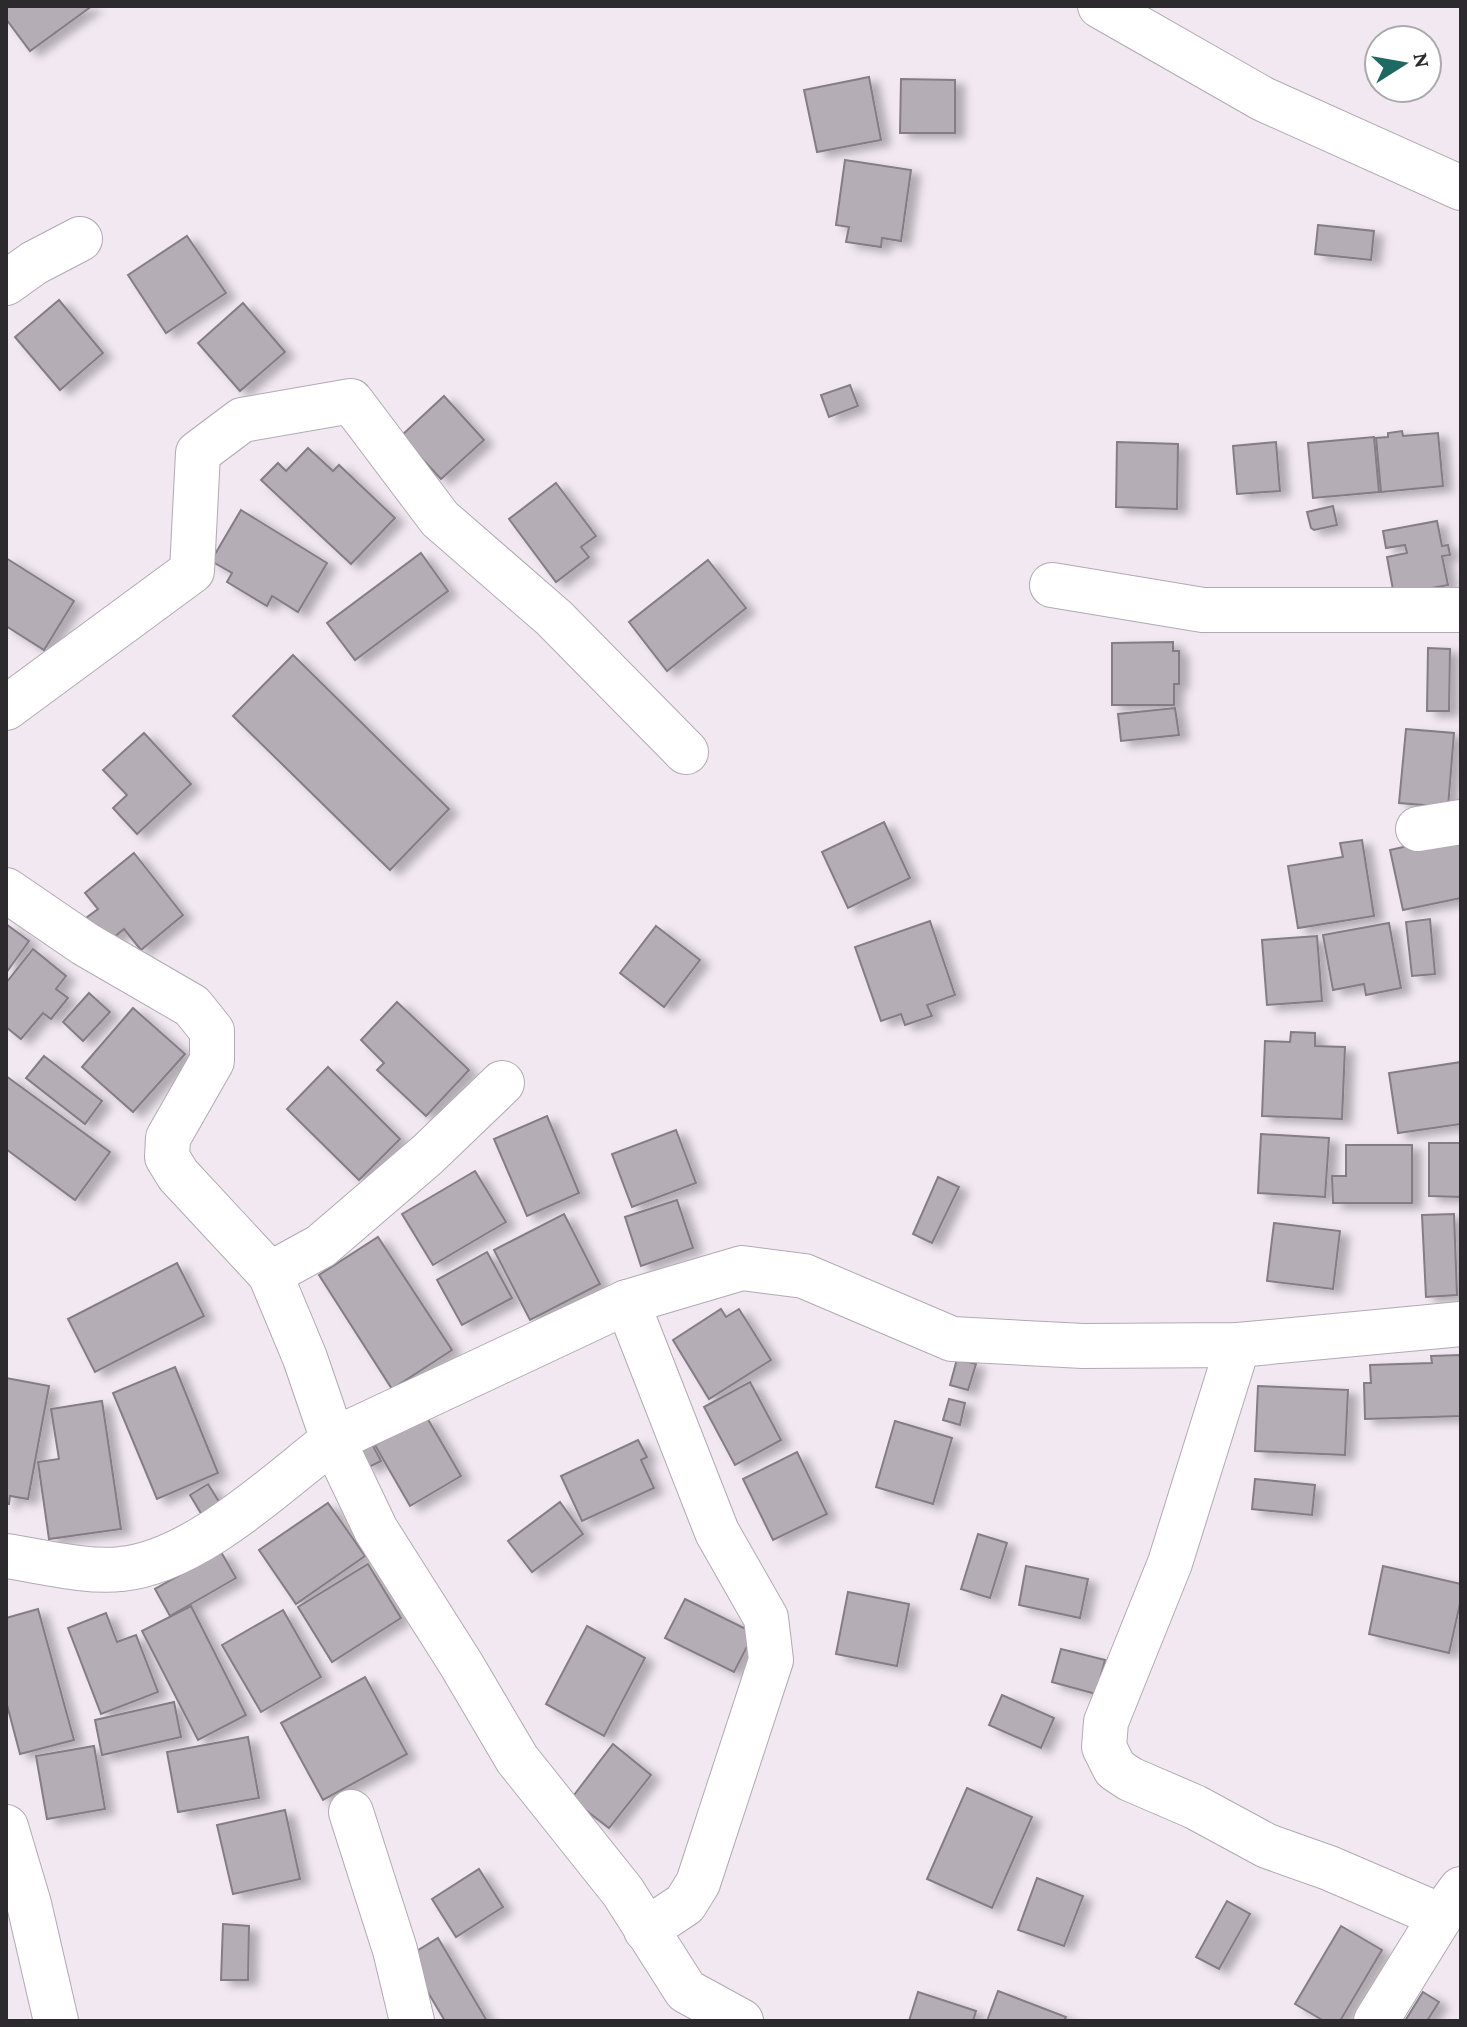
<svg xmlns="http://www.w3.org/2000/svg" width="1467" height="2027" viewBox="0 0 1467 2027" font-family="'Crimson Pro',serif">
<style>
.building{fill:#b5adb5;stroke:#857d85;stroke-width:2;filter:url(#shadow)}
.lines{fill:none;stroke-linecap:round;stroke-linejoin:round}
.minor-casing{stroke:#b2aab2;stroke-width:46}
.minor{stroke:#fff;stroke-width:44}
</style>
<defs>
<filter id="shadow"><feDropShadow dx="9" dy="5" stdDeviation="4" flood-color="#0004"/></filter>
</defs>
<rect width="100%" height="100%" fill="#f1e8f1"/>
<g class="building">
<path d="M6,6H92L30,51L6,19Z"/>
<path d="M869,77L881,140L817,152L804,90Z"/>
<path d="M901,79L955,80V133H900Z"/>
<path d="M845,160L911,170L901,241L882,238L881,247L846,242L849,227L836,225Z"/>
<path d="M1318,225L1374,231L1371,260L1315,254Z"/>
<path d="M187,236L226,293L166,333L128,275Z"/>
<path d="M59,300L103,353L60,390L15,337Z"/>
<path d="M243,303L285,352L240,391L198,343Z"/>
<path d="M850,385L858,406L829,417L821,395Z"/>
<path d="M444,396L484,440L441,479L401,436Z"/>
<path d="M1402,431L1403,436L1438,433L1443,486L1381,492L1376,438L1388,437V433Z"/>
<path d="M1374,437L1379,492L1313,498L1308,443Z"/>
<path d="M1117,442L1178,444L1177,509L1116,507Z"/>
<path d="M1276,442L1280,491L1237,494L1233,446Z"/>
<path d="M308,448L333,471L339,465L395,518L351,564L261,480L278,463L286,471Z"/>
<path d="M556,483L596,536L581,547L589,557L556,582L509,519Z"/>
<path d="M1333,506L1337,525L1314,530L1311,528L1307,512Z"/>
<path d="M241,510L327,563L298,612L272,596L267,606L227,582L232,573L211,561Z"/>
<path d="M1437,521L1442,546L1448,545L1450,555L1442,556L1448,585L1394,595L1387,557L1407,553L1405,545L1386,548L1383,531Z"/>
<path d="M421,553L448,591L355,660L327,623Z"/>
<path d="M6,558L74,601L44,650L6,626Z"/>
<path d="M708,560L746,608L667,671L629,622Z"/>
<path d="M1173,642V651H1179V684H1174V705H1112V643Z"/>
<path d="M1428,648L1450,649L1449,711H1427Z"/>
<path d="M293,655L449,809L390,870L233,716Z"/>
<path d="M1175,708L1179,735L1121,741L1118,714Z"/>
<path d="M1406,729L1454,733L1448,807L1399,803Z"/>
<path d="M144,733L191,784L137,834L113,808L127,795L103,770Z"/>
<path d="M884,822L910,878L848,908L822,852Z"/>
<path d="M1461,834V898L1403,910L1390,850Z"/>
<path d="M1362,840L1374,916L1298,928L1288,866L1343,857L1340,843Z"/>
<path d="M134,853L183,915L141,950L124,929L106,944L86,918L98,909L85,893Z"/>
<path d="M1430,919L1435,974L1412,976L1406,922Z"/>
<path d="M930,921L955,995L927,1005L932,1016L905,1025L901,1014L881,1021L855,947Z"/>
<path d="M1389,923L1401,988L1366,995L1364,984L1333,990L1323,935Z"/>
<path d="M6,924L29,941L6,973Z"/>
<path d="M656,926L700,960L664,1007L620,973Z"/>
<path d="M1317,936L1322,1001L1267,1005L1262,940Z"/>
<path d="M33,949L66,976L56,989L68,998L51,1019L43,1013L21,1039L6,1027V983Z"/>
<path d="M89,993L110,1012L83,1041L63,1022Z"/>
<path d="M397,1002L469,1070L426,1116L377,1070L384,1063L361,1040Z"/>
<path d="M133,1008L185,1054L133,1112L82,1067Z"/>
<path d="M1291,1032L1315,1033V1046L1345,1047L1342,1119L1262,1116L1265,1041L1290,1042Z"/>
<path d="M44,1056L102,1101L85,1124L26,1078Z"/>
<path d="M1461,1062V1124L1398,1133L1389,1073Z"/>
<path d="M328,1067L400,1139L359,1180L287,1109Z"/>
<path d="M6,1076L110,1152L75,1200L6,1149Z"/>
<path d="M547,1116L579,1193L527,1216L494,1139Z"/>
<path d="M676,1130L696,1183L632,1207L612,1154Z"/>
<path d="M1261,1134L1329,1138L1325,1197L1258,1193Z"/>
<path d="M1429,1143H1461V1197L1429,1196Z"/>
<path d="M1346,1145H1412V1203H1333L1332,1176H1346Z"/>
<path d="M475,1171L506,1222L433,1265L402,1214Z"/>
<path d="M938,1177L959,1187L932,1243L913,1234Z"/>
<path d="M677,1200L693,1248L641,1266L625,1217Z"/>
<path d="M564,1214L600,1284L530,1320L494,1250Z"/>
<path d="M1454,1214L1457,1295L1426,1297L1422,1215Z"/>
<path d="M1274,1223L1340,1231L1333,1289L1267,1281Z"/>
<path d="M378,1237L452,1350L392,1389L319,1275Z"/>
<path d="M487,1252L512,1298L462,1325L437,1280Z"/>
<path d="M177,1263L204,1316L95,1372L68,1319Z"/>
<path d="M721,1309L726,1317L739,1309L771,1360L709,1399L673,1340Z"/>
<path d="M1461,1355V1416L1365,1419L1364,1383H1371L1370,1365L1432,1363L1431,1356Z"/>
<path d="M957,1359L976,1364L968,1390L950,1385Z"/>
<path d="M175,1367L218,1473L157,1499L113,1393Z"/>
<path d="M6,1378L49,1386L28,1499L10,1496L9,1504H6Z"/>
<path d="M750,1382L781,1440L735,1465L704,1407Z"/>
<path d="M1258,1386L1348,1390L1345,1455L1255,1451Z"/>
<path d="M949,1399L965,1403L960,1425L943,1420Z"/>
<path d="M102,1401L121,1529L49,1539L38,1462L59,1459L51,1409Z"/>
<path d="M426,1416L461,1476L410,1506L375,1445Z"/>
<path d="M895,1421L952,1438L933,1504L876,1487Z"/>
<path d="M638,1440L647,1457L641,1460L654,1488L582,1521L561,1476Z"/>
<path d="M372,1444L381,1461L367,1468L358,1451Z"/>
<path d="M797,1452L827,1514L773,1540L743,1479Z"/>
<path d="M1255,1479L1315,1485L1312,1515L1252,1509Z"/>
<path d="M208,1484L223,1508L205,1520L190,1495Z"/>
<path d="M560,1502L583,1534L532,1572L508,1541Z"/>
<path d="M328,1503L365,1556L296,1604L259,1550Z"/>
<path d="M978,1534L1007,1543L990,1598L961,1589Z"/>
<path d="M221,1552L236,1578L170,1616L155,1589Z"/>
<path d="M368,1564L401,1618L332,1662L298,1607Z"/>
<path d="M1026,1566L1088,1579L1080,1618L1019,1605Z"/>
<path d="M1383,1566L1461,1584V1599L1449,1653L1369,1634Z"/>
<path d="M848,1592L909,1604L897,1666L836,1654Z"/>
<path d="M685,1599L754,1633L734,1672L665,1638Z"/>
<path d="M191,1606L246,1715L198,1740L142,1631Z"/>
<path d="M38,1609L74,1740L20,1754L6,1701V1618Z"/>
<path d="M283,1610L321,1677L261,1712L222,1645Z"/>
<path d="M106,1613L117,1642L136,1635L158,1692L101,1714L68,1628Z"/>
<path d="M587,1626L645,1658L604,1736L546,1704Z"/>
<path d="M1061,1649L1105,1660L1096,1694L1052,1682Z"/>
<path d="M365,1677L407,1754L323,1800L281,1723Z"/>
<path d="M1002,1695L1054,1718L1041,1748L989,1725Z"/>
<path d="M174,1702L181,1737L102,1755L95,1720Z"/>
<path d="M248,1737L259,1798L178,1812L167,1752Z"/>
<path d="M613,1744L651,1775L609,1828L571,1799Z"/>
<path d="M94,1746L105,1809L47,1819L36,1756Z"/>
<path d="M967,1788L1032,1817L992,1908L927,1879Z"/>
<path d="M285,1810L300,1879L233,1894L217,1825Z"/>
<path d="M479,1869L503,1907L456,1937L432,1899Z"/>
<path d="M1037,1878L1083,1896L1064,1946L1018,1930Z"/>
<path d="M1227,1901L1250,1914L1219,1969L1196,1957Z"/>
<path d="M223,1924L249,1926L248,1980H221Z"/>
<path d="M1341,1926L1382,1950L1340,2021H1324L1295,2004Z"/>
<path d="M438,1938L487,2021H445L407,1957Z"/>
<path d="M998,1991L1066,2017L1064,2021H987Z"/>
<path d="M918,1992L976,2011L973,2021H909Z"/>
<path d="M1423,1992L1439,2002L1427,2021H1405Z"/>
</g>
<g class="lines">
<defs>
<g id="minor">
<path d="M1100,6L1263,99L1461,188"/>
<path d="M6,283L34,263L80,239"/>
<path d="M1052,585L1203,610H1461"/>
<path d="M6,708L192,571L198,453L242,420L351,401L440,519L554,618L686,752"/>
<path d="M1418,829L1461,822"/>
<path d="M6,890L85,944L192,1006L212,1031V1061L168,1138L167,1157L178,1175L270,1274"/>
<path d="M627,1302L717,1532L766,1618L771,1660L698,1883L685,1904L646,1930"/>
<path d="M1238,1345L1170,1563L1106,1722L1104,1747L1115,1769L1130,1779L1195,1807L1267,1846L1329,1868L1441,1916"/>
<path d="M6,1556C41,1561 87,1573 121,1569C195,1562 276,1484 333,1440L305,1358L270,1274L321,1246L427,1155L502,1083"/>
<path d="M351,1812L395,1950L412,2021"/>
<path d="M6,1827L29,1904L56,2021"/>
<path d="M741,2021L686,1991L623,1892L517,1759L461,1664L376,1530L333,1440L627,1302L742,1268L804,1276L952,1339L1083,1346L1238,1345L1461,1324"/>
<path d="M1376,2021L1441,1916L1461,1889"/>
</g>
</defs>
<use href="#minor" class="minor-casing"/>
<use href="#minor" class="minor"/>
</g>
<rect width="1467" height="2027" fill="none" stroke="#2d2a2d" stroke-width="16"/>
<g transform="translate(1403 64) rotate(79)"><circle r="38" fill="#ffffff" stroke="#abaaab" stroke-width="2"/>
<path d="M0-6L14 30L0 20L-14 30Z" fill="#1e6962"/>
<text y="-12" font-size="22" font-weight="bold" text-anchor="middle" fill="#2d2a2d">N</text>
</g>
</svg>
